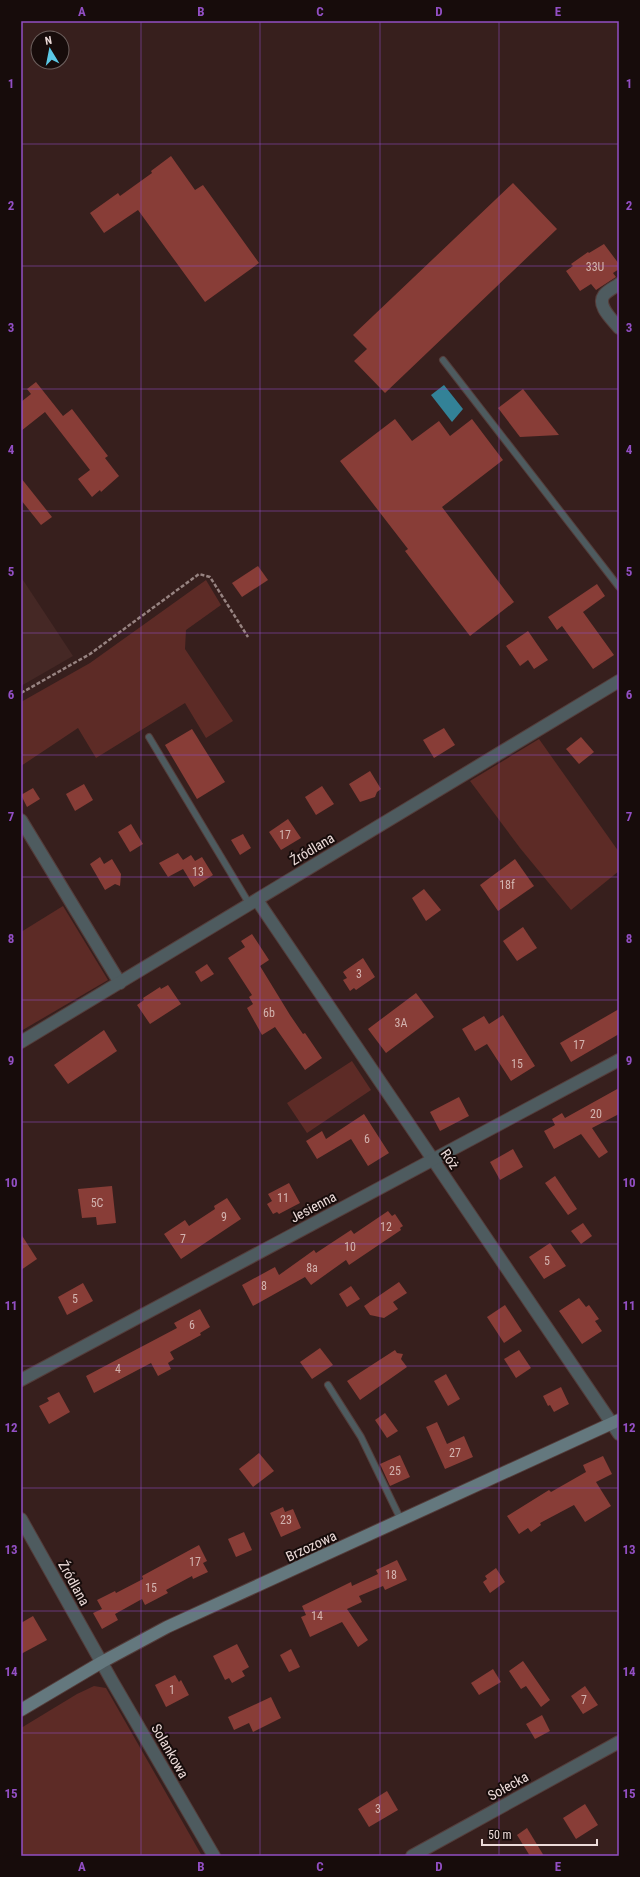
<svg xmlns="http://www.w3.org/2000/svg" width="640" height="1877" viewBox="0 0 640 1877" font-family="'Roboto Condensed',sans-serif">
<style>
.built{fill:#452825}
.green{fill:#5d2b26}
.water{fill:#338297}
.building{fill:#883d37}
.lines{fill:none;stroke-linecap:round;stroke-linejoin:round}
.lane-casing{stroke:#543d3b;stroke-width:8}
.street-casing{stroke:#543d3b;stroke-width:14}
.secondary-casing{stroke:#543d3b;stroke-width:14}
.path{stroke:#978381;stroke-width:2.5;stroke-dasharray:4 2;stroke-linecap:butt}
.lane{stroke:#4e5b5f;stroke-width:6}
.street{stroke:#4e5b5f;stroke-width:12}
.secondary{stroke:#64787e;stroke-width:12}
.grid{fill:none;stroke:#924fc4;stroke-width:1;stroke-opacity:0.55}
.labels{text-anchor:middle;stroke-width:4;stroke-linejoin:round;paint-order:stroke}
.number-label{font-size:12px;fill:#d3b4b0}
.street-label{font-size:14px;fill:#ecdbd9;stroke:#170c0b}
.neatline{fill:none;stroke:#924fc4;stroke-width:1.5}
.grid-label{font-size:13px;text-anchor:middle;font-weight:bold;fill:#924fc4}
</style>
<rect width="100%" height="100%" fill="#371f1d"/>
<path class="built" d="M21,577L73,656L21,686Z"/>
<g class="green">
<path d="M206,580L221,605L186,630L185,649L233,721L206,738L185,703L96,758L78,728L21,766V702L90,663Z"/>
<path d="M539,739L619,852V871L571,910L520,848L470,781Z"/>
<path d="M63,906L108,980L21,1031V932Z"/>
<path d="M352,1061L371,1090L307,1133L287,1103Z"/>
<path d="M94,1686L106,1688L202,1856H21V1728L77,1694Z"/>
</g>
<path class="water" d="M444,385L463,409L452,422L431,395Z"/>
<g class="building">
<path d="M171,156L195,190L203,185L259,263L205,302L138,210L104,233L90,213L118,193L120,196L152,173L151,171Z"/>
<path d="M513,183L557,229L385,393L354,361L367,349L353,335Z"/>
<path d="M604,244L619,264V269L613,273L616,277L596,290L591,284L580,291L566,271L573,266L571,264L588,252L589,253Z"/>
<path d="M36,382L63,416L72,409L108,456L105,458L119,476L101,492L100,490L92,497L78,479L90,470L45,412L21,431V402L31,394L27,389Z"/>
<path d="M523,389L559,435L520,437L498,408Z"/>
<path d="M395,419L412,441L439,421L450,436L472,419L503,460L442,507L514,602L470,636L405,551L408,549L340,461Z"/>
<path d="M21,478L52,517L41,525L21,500Z"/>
<path d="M258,566L268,580L242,597L232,583Z"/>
<path d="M597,584L605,596L583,612L614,655L593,669L562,626L557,630L548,617Z"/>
<path d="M528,631L548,660L534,669L528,660L520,666L506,646Z"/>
<path d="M444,728L455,745L434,758L423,740Z"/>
<path d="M192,729L225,782L197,799L165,745Z"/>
<path d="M581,737L594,752L579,764L566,749Z"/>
<path d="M370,771L381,789L377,792L375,797L360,802L349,784Z"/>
<path d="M84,784L93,800L75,811L66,794Z"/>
<path d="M322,786L334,804L316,815L305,797Z"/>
<path d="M33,788L40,799L27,807L21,795Z"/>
<path d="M288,819L301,838L281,850L269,832Z"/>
<path d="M131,824L143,844L130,852L118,832Z"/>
<path d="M243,834L251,848L240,855L231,840Z"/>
<path d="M178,853L183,860L191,855L195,861L202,857L213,875L194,887L183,869L168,877L159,863Z"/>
<path d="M100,857L104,864L112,859L121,874L120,886L115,884L105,890L90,864Z"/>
<path d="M515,859L534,886L498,911L480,885Z"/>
<path d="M424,889L441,910L426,921L412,898Z"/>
<path d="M523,927L537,948L517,961L503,941Z"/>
<path d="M252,934L269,960L260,966L290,1015L303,1034L305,1033L322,1058L305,1070L275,1027L262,1035L247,1008L253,1004L249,997L252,995L228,958L245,947L241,941Z"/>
<path d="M363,958L375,977L356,990L354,988L350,991L343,980L347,978L343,972Z"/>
<path d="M207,964L214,974L201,982L195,972Z"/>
<path d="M168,985L181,1004L150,1024L137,1005L144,1000L143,998L160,987L161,989Z"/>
<path d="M416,993L434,1017L386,1053L368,1029Z"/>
<path d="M619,1009V1034L571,1062L560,1043Z"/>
<path d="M503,1015L535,1066L511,1081L487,1044L475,1051L462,1029L484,1016L489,1024Z"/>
<path d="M104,1030L117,1051L68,1084L54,1065Z"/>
<path d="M619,1088V1114L592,1128L608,1152L599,1158L581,1134L554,1149L544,1131L555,1125L552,1119L562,1113L565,1118Z"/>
<path d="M459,1097L469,1116L440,1131L430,1112Z"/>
<path d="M364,1114L389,1153L368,1166L351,1139L317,1159L306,1141L322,1131L326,1139Z"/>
<path d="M513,1149L523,1167L500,1180L490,1162Z"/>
<path d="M555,1176L577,1209L568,1215L545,1183Z"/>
<path d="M289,1183L300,1203L279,1214L277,1212L273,1214L267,1204L272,1201L268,1194Z"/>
<path d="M112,1186L116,1223L97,1225L96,1217L82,1218L78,1189Z"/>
<path d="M227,1198L241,1219L181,1259L164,1234L185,1220L189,1226L215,1209L214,1206Z"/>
<path d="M388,1211L392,1216L395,1214L403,1226L400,1228L401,1230L349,1265L346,1260L311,1285L305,1277L253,1306L242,1285L275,1267L279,1275L314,1250L316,1253L351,1230L354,1234Z"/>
<path d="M583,1223L592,1236L581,1244L571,1231Z"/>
<path d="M21,1234L37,1259L21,1270Z"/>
<path d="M550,1243L566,1266L544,1279L529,1257Z"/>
<path d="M399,1282L407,1293L393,1302L398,1309L384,1318L370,1315L364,1306Z"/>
<path d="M83,1283L93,1301L67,1315L58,1297Z"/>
<path d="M351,1286L360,1299L347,1307L339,1294Z"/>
<path d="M579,1298L586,1307L589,1305L599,1319L595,1321L602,1331L582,1344L559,1311Z"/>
<path d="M505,1305L522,1331L504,1343L487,1317Z"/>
<path d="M200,1309L210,1327L200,1333L201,1335L170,1352L174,1359L168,1363L171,1369L158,1376L151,1363L94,1393L86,1376L177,1328L174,1323Z"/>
<path d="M320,1348L333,1365L312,1379L300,1362Z"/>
<path d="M395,1350L397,1353L403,1354L401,1359L407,1367L360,1400L347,1381Z"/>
<path d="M519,1350L531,1368L516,1378L504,1359Z"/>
<path d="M446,1374L460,1399L448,1406L434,1381Z"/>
<path d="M561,1387L569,1404L554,1412L550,1405L548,1406L543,1396Z"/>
<path d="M59,1392L70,1412L49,1424L39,1406L49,1401L47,1398Z"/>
<path d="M385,1413L398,1431L387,1438L375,1420Z"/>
<path d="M437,1422L447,1444L464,1436L473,1457L445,1469L426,1427Z"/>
<path d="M259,1453L274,1471L253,1487L239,1469Z"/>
<path d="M400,1455L410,1477L390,1486L380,1464Z"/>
<path d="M603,1456L612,1474L596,1482L611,1506L585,1522L574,1505L540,1523L541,1525L531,1532L528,1528L519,1534L507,1516L549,1490L551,1492L586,1472L583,1465Z"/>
<path d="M283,1507L285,1512L293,1509L301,1528L281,1537L270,1513Z"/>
<path d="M244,1532L252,1550L236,1557L228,1539Z"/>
<path d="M199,1545L207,1561L203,1563L208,1572L193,1579L192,1576L166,1590L168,1593L145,1605L142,1599L115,1614L118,1620L102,1629L93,1613L102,1609L97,1600L115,1591L116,1593L143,1579L142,1576Z"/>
<path d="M397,1560L407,1580L385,1590L383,1586L359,1596L362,1602L347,1609L368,1640L358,1647L342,1622L310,1637L301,1617L306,1615L302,1606L351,1582L352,1586L378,1574L376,1570Z"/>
<path d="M496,1568L505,1582L490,1593L483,1582L487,1579L485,1576Z"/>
<path d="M33,1616L47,1640L21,1654V1623Z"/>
<path d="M237,1644L249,1667L242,1671L245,1676L232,1683L229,1678L225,1680L213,1656Z"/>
<path d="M291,1649L300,1667L289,1672L280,1655Z"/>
<path d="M523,1661L550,1700L541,1707L526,1686L521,1689L509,1671Z"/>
<path d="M493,1669L501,1682L479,1695L471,1683Z"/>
<path d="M175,1675L179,1682L181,1680L189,1695L166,1707L155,1685Z"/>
<path d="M585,1686L598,1705L583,1714L571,1696Z"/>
<path d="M271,1697L281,1718L253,1732L249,1723L234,1730L228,1717Z"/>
<path d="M542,1715L550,1731L535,1739L526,1724Z"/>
<path d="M387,1791L398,1810L369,1827L358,1809Z"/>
<path d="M585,1804L598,1825L576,1839L563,1818Z"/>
<path d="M527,1828L544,1856H530L517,1835Z"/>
</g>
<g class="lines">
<defs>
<g id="lane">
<path d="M443,360L619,587"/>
<path d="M149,737L250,905"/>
<path d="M328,1385L361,1437L401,1520"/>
</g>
<g id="street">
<path d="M619,284C615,287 607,291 604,295C596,306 613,320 619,328"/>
<path d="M21,820L120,983"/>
<path d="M257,900L619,1434"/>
<path d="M21,1042L619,681"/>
<path d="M21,1380L619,1060"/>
<path d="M21,1519L112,1681L214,1856"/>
<path d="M412,1856L619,1742"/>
</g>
<path id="secondary" d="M21,1710L102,1662L167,1627L619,1420"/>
</defs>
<use href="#lane" class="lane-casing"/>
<use href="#street" class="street-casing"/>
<use href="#secondary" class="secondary-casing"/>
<path class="path" d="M21,693L90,654L199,574L210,577L248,637"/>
<use href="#lane" class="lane"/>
<use href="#street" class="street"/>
<use href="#secondary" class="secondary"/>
</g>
<path class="grid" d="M141,21V1856M260,21V1856M380,21V1856M499,21V1856M21,144H619M21,266H619M21,389H619M21,511H619M21,633H619M21,755H619M21,877H619M21,1000H619M21,1122H619M21,1244H619M21,1366H619M21,1488H619M21,1611H619M21,1733H619"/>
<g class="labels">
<g class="number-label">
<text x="595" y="271">33U</text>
<text x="285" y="839">17</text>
<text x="198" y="876">13</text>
<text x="507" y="889">18f</text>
<text x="359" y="978">3</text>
<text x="269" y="1017">6b</text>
<text x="401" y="1027">3A</text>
<text x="579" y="1049">17</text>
<text x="517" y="1068">15</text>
<text x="596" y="1118">20</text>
<text x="367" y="1143">6</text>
<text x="283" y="1202">11</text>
<text x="97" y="1207">5C</text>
<text x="224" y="1221">9</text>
<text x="386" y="1231">12</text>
<text x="183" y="1243">7</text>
<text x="350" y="1251">10</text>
<text x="547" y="1265">5</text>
<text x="312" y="1272">8a</text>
<text x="264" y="1290">8</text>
<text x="75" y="1303">5</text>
<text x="192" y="1329">6</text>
<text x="118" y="1373">4</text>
<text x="455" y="1457">27</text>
<text x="395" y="1475">25</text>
<text x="286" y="1524">23</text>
<text x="195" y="1566">17</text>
<text x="391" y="1579">18</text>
<text x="151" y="1592">15</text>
<text x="317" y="1620">14</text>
<text x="172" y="1694">1</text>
<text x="584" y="1704">7</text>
<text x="378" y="1813">3</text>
</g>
<g class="street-label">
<text transform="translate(312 849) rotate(-31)" y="5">Źródlana</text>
<text transform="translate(450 1159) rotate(56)" y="5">Róż</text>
<text transform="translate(313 1207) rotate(-28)" y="5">Jesienna</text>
<text transform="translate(311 1546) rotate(-25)" y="5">Brzozowa</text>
<text transform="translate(74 1583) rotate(61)" y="5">Źródlana</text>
<text transform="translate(170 1751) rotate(60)" y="5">Solankowa</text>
<text transform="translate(508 1786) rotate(-29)" y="5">Sołecka</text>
</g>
</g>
<rect width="640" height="1877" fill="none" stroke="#170c0b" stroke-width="44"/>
<g transform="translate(50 50) rotate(350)"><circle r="19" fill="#170c0b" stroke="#6c5f5d"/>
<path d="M0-3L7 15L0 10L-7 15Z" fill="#5bc8e6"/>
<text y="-6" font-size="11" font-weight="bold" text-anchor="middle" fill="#ecdbd9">N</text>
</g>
<path d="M482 1839v6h115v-6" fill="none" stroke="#ecdbd9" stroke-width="2"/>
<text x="488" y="1839" font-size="12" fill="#ecdbd9" stroke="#170c0b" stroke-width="3" paint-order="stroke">50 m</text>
<rect x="22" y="22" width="596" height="1833" class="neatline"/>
<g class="grid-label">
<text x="82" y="16">A</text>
<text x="201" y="16">B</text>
<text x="320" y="16">C</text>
<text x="439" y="16">D</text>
<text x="558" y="16">E</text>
<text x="11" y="88">1</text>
<text x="629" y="88">1</text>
<text x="11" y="210">2</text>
<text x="629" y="210">2</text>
<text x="11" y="332">3</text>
<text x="629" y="332">3</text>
<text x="11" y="454">4</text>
<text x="629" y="454">4</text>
<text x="11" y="576">5</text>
<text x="629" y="576">5</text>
<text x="11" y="699">6</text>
<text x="629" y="699">6</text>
<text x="11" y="821">7</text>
<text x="629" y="821">7</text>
<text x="11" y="943">8</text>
<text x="629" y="943">8</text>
<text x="11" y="1065">9</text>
<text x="629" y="1065">9</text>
<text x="11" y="1187">10</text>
<text x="629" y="1187">10</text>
<text x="11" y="1310">11</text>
<text x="629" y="1310">11</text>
<text x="11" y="1432">12</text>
<text x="629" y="1432">12</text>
<text x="11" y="1554">13</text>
<text x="629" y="1554">13</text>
<text x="11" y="1676">14</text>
<text x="629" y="1676">14</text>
<text x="11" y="1798">15</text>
<text x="629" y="1798">15</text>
<text x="82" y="1871">A</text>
<text x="201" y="1871">B</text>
<text x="320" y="1871">C</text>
<text x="439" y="1871">D</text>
<text x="558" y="1871">E</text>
</g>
</svg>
